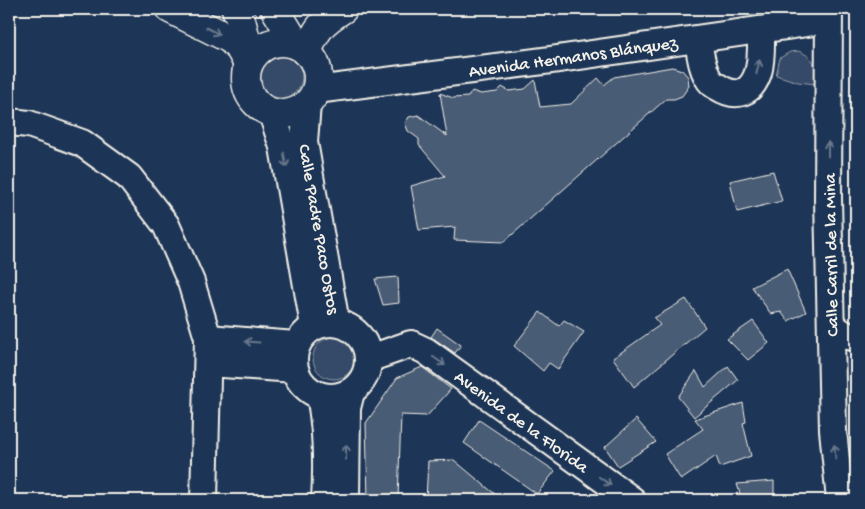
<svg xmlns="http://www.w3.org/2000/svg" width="865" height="509" viewBox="0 0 865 509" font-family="'Gochi Hand',sans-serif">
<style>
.green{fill:#354a67;stroke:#949ea8}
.building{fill:#485b74;stroke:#f4f1e8}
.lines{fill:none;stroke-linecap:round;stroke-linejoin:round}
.minor-casing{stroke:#f4f1e8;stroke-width:30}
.major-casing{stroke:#f4f1e8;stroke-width:31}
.highway-casing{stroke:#f4f1e8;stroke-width:31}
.minor{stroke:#1d3557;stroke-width:26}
.major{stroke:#1d3557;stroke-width:28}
.highway{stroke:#1d3557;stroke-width:28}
.oneway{stroke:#68778a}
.labels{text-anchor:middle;stroke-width:5;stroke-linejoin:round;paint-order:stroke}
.street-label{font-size:18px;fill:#f4f1e8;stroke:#1d3557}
</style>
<rect width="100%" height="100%" fill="#1d3557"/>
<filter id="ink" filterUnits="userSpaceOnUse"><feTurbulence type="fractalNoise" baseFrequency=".02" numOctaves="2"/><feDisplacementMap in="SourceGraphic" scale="10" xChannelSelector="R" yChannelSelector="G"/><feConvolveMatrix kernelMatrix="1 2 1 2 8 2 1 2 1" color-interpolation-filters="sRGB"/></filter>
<g filter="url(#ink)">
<g class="green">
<path d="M798,51C817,58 815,66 816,84L798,82L776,75L780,58L790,52Z"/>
<circle cx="281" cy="77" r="21"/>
<circle cx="334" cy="358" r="21"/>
</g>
<g class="building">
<path d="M672,67L682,70L688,77L689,86L682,96L674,99H666L504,242L454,240L455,227L419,230L411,186L445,176L419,145V139L408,131L405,123L409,117L418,115L447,136L440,93L453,98L468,97L472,91L481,94L497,92L502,87L509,91L525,89L535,80L540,107L571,104L598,78L604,85L614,77Z"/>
<path d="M773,171L782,201L737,212L730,181Z"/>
<path d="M787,269L806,312L788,321L781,312L771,314L752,287Z"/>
<path d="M398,277L399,303L383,305L375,279Z"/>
<path d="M686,299L705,327L634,387L613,358L660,325L654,318Z"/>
<path d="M540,312L559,326L564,320L584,332L558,369L549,363L543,371L514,346Z"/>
<path d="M753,321L769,343L748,360L727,339Z"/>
<path d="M437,328L461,345L455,353L431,337Z"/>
<path d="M728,366L738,380L694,417L678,397L696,371L705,387Z"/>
<path d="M422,367L451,389L427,416L401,415L398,500H368L366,423L397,378Z"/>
<path d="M743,403L746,422L743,423L751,456L720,467L716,456L681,480L665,454L703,429L695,419Z"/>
<path d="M636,419L656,442L618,466L605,447Z"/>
<path d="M479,420L555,471L537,494L464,443Z"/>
<path d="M454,460L502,500H426L428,461Z"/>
<path d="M774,481V500H742L737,484Z"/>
</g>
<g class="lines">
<defs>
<g id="minor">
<path d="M829,9L828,198L833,430L840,500"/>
<path d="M698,39C700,53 702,73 712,83C714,85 716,86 718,87C737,99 751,93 758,73C762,59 761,44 761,30"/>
<path d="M316,90L551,60L828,20"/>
<path d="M307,104L304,142L336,323"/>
<path d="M272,113L283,147L314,326"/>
<path d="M9,122L29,124L82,143L129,177L166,225L191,282L208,338L204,500"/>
<circle cx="331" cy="360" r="37"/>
<path d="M832,324C838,332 846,336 856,338"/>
<path d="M208,338L296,345"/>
<path d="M368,359L411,344L426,351L632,500"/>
<path d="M208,363L294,369"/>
<path d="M320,396C327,430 327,466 325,500"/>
<path d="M346,500L347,408L351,392"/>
</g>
<g id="major">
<path d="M236,9L241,20L251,59"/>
<path d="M275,9L297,45"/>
<circle cx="282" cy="78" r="36"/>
</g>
<g id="highway">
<path d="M170,9L230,39L240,49L248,64"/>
<path d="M307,52C317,28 321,23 343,9"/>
</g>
</defs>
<use href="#minor" class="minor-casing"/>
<use href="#major" class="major-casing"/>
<use href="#highway" class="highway-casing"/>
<use href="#minor" class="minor"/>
<use href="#major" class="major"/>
<use href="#highway" class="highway"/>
</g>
<defs><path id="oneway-shaft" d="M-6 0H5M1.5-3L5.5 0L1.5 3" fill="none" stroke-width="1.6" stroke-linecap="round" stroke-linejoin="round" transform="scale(1.25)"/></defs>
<g class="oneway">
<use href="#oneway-shaft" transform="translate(213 31) rotate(27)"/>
<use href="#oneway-shaft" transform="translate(758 67) rotate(-77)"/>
<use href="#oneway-shaft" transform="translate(828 149) rotate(-90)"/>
<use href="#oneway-shaft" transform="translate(285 160) rotate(80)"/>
<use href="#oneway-shaft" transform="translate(252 342) rotate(-176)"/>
<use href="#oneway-shaft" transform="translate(439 361) rotate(35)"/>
<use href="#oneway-shaft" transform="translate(346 452) rotate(-90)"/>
<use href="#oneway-shaft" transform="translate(835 452) rotate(-95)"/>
<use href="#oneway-shaft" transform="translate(605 481) rotate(35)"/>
</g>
</g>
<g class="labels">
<g class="street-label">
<text transform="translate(573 56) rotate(-8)" y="6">Avenida Hermanos Blánquez</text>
<text transform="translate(320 229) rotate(80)" y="6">Calle Padre Paco Ostos</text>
<text transform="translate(830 255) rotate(-91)" y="6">Calle Carril de la Mina</text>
<text transform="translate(522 421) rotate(36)" y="6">Avenida de la Florida</text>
</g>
</g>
<rect width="865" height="509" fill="none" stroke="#1d3557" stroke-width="30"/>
<rect x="15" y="15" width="835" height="479" fill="none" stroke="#f4f1e8" stroke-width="2" filter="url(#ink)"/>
</svg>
